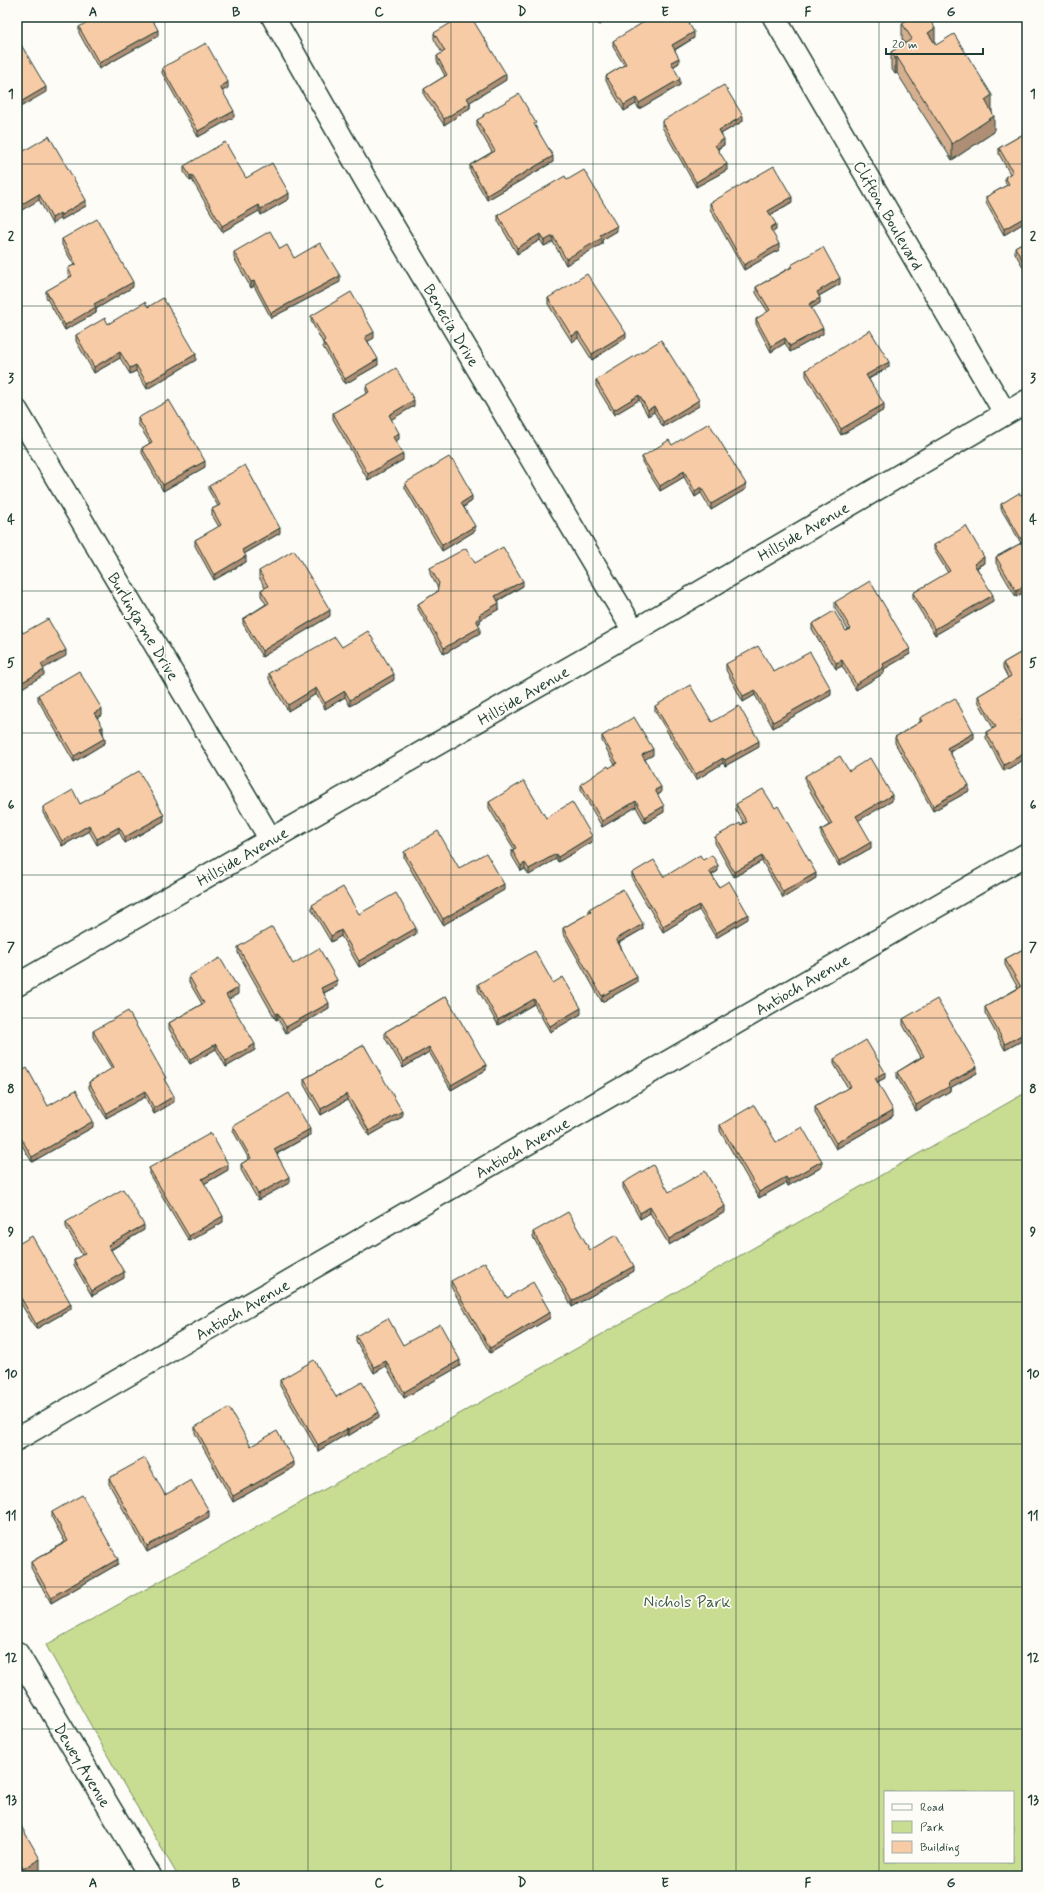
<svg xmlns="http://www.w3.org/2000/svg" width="1044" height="1893" viewBox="0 0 1044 1893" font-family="Mynerve,sans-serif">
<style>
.green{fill:#c9dd92;stroke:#748d63;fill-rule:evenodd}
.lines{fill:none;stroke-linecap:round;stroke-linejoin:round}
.street-casing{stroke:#1f3d34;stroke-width:25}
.street{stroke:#fdfcf7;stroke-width:22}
.wall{fill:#d5af90;stroke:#1f3d34}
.shaded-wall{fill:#ae8e75;stroke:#1f3d34}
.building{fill:#f8cba7;stroke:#1f3d34}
.grid{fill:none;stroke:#1f3d34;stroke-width:1;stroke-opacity:0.55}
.labels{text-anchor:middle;stroke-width:3.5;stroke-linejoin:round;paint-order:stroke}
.street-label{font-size:16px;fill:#1f3d34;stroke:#fdfcf7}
.park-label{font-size:16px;fill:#415d47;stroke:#fdfcf7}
.neatline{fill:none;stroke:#1f3d34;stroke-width:1.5}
.grid-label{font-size:13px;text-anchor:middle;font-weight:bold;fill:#1f3d34}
</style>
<rect width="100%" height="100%" fill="#fdfcf7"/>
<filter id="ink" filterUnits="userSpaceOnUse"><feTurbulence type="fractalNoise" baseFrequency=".025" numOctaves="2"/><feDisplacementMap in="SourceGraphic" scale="8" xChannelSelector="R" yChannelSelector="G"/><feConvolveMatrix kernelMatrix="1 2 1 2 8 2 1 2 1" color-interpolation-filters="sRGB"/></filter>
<g filter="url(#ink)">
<path class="green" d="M1027,1092V1876H178L123,1783L46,1645L597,1337ZM885,1792H1013V1862H885Z"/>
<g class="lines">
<defs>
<g id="street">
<path d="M273,17L365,179L634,631"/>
<path d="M774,17L1005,413"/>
<path d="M17,411L271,840"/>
<path d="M17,985L634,631L1027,401"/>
<path d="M17,1439L1027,854"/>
<path d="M17,1653L150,1876"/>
</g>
</defs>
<use href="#street" class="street-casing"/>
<use href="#street" class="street"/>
</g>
<g class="wall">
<path d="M594,17H613L599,25Z"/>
<path d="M902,23L935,44L992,112L994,132L952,160L897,73L895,74L891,68V52L905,43L902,39Z"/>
<path d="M79,27L158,36L99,69L79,33Z"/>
<path d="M434,33L506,80L470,102V108L444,125L424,95V89L445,76L437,61V56L442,53L434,39Z"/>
<path d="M694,38L675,50L679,63L673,67L680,85L639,109L636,104L624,111L606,81V76L624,65L613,47V41Z"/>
<path d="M162,68L228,88L222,91L234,117L198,137L162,73Z"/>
<path d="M483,115L536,127L553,162L487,200L470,171V165L492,152L477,126V120L483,117Z"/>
<path d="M662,121H743L721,134L724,145L718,149L727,170L696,187L662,127Z"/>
<path d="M1027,132V221L1004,235L986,203V197L1007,185L1005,182V177L1010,174L999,154V148Z"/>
<path d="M17,155L86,206L61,220L60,219L52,224L39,200Z"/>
<path d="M184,166L246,178L289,199L261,215L259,211L222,232L192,180L190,181L184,172Z"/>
<path d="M567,180L617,231L602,240V244L566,265L553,242L544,246L540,240L517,254L498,221V215Z"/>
<path d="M792,202L771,215L776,230L772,232L779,250L744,270L710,209V203Z"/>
<path d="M62,239L133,287L96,309V313L65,330L46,297V291L70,278L68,274V268L74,265L62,245Z"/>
<path d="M1027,240V274L1015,253V247Z"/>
<path d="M280,249L294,258L340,282L271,318L254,286L251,288L234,258V252Z"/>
<path d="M791,265L840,284L819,296L820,303L811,308L823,334L790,352L785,343L771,352L756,324V319L768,312L756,293V287L791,267Z"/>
<path d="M548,298L626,338L592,360L578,338L572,342L548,304Z"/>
<path d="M148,307L196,360L147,389L136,371L130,374L120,358L94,373L76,341V335L108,324Z"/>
<path d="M311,316L374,338L368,341L378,365L345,384L323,347V343L311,321Z"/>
<path d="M889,367L869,379L884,410L841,435L806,376V370Z"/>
<path d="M596,380L699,406L663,427L654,412L648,416L639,400L614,415L596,386Z"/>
<path d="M366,386L414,406L391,419L399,439L395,441L403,460L368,480L333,419V413L367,393L366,391Z"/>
<path d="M138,418L205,467L163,491L142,453V448L150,443L138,424Z"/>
<path d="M672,445L746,489L711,510L701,493L695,497L684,477L660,491L642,462V457Z"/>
<path d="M405,483L472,501L464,507L475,531L442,551L405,488Z"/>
<path d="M209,486L280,533L244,554L246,562L214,580L195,546V540L219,527L212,515V509L218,506L209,491Z"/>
<path d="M1020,495L1027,590L1016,597L996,563V557L1021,543L1001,509V504Z"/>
<path d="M934,545L984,563L977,568L993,601L935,635L913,599V593L948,573L934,550Z"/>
<path d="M475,563L523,586L498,601L499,609L480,620V623L478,624L480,633L444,654L418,609V604L437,592L438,588L430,574V568Z"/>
<path d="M259,571L330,616L262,657L243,624V619L266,604L261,596V590L265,588L259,577Z"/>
<path d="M835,602L910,654L884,669V673L856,690L842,666L836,669L812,629V624L846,631L848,630L835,608Z"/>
<path d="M342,647L394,680L350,706L345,697L325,709L316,694L288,711L269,679V673Z"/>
<path d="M1027,649L1023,724L1027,731V758L1004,771L986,738V732L993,728L978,701V696L1008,678L1003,668V663Z"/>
<path d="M726,664L774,672L831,695L773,728L755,695L743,702L726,670Z"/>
<path d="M38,695L102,715L97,718L103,732L105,743L74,762L38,700Z"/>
<path d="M655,706L712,722L759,747L725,766L723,763L696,780L655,711Z"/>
<path d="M920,718L974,738L950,752L969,791L933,811L895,743V737L920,722Z"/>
<path d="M602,736L653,755L645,759L661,793L657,795L664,812L645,823L636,807L602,827L581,790V784L615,765L602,741Z"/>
<path d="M849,771L892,801L858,820L871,848L839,866L821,835V830L829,825L805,782V776Z"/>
<path d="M489,802L546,818L592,842L558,862L556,859L529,875L525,869L521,871L512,856V850L514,849L489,808Z"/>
<path d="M80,804L164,821L125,843L119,832L97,845L89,831L62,846L43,813V807Z"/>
<path d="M736,804L816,878L783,898L762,861L734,877L715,843V837L744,823L736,810Z"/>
<path d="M404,852L459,868L504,890L443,925L404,858Z"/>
<path d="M703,860L718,871L712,875L719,887L748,919L716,938L699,910L663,932L632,879V873L664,877Z"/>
<path d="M312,905L359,914L416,934L359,967L341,936L331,942L312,910Z"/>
<path d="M589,909L643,929L619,943L637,982L602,1002L563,933V928L589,913Z"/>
<path d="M238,947L293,964L337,986L324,993L329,1008L286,1033L278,1019L276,1020L238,953Z"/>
<path d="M1027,947V1038L1005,1050L985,1013V1007L1018,988L1005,965V959Z"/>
<path d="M189,976L238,994L228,999L255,1050L226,1067L216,1049L190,1064L169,1029V1023L202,1004L189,982Z"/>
<path d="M553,983L581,1014L550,1032L534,1004L498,1025L478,990V984Z"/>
<path d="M446,996L486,1070L451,1090L429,1052L403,1068L385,1038V1032Z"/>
<path d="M903,1019L977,1073L950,1088V1091L916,1111L897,1077V1072L921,1057L903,1025Z"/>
<path d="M93,1031L174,1102L154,1114L145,1097L106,1118L89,1088V1082L112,1069L93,1037Z"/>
<path d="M364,1045L402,1117L369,1136L347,1100L321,1115L304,1085V1079Z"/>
<path d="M834,1059L885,1078L877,1082L893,1116L836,1149L815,1113V1107L848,1088L834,1064Z"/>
<path d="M17,1074L48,1106L93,1127L32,1162L17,1137Z"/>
<path d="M720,1125L776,1142L822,1167L788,1186L786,1183L759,1198L720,1131Z"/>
<path d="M233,1126L310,1135L277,1154L289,1183L258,1200L241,1170V1164L249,1159L233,1131Z"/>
<path d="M149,1168L228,1170L204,1184L223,1222L189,1241L149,1174Z"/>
<path d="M623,1183L669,1192L725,1212L669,1245L650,1213L640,1219L623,1188Z"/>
<path d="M66,1222L144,1230L111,1250L124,1278L92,1296L74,1265V1260L82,1255L66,1227Z"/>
<path d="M533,1232L590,1250L634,1271L572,1307L533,1237Z"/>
<path d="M17,1245L71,1309L36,1329L17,1297Z"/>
<path d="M451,1281L507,1298L550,1318L490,1353L451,1287Z"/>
<path d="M356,1336L403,1345L460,1366L404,1398L386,1366L374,1373L356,1341Z"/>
<path d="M280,1380L336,1397L379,1417L348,1436L347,1434L318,1451L280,1386Z"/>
<path d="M195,1427L251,1446L294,1467L233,1502L195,1433Z"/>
<path d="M109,1478L165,1495L209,1517L147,1552L109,1484Z"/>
<path d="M52,1512L118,1564L51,1603L31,1568V1562L65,1542L52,1518Z"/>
<path d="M17,1819L40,1870L31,1876H17Z"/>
</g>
<g class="shaded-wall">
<path d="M414,17H420L414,20Z"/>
<path d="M603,17H613L599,25V19Z"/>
<path d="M935,28V44L928,33Z"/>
<path d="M158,30V36L99,69V63Z"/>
<path d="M694,32V38L672,51V45Z"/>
<path d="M897,57V73L895,74V58Z"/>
<path d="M679,58V63L671,68V62Z"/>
<path d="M506,74V80L467,104V98Z"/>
<path d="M680,79V85L639,109V103Z"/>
<path d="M228,82V88L220,92V87Z"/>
<path d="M46,87V92L17,109V104Z"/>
<path d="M992,95V112L985,116V100Z"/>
<path d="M636,98V104L624,111V105Z"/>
<path d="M470,103V108L444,125V119Z"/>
<path d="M234,111V117L198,137V131Z"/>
<path d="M743,116V121L719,135V130Z"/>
<path d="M994,116V132L952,160V144Z"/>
<path d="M724,139V145L715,150V145Z"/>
<path d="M553,156V162L487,200V195Z"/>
<path d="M727,164V170L696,187V182Z"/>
<path d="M192,175V180L190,181V176Z"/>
<path d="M289,193V199L261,215V209Z"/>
<path d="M39,194V200L17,213V207Z"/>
<path d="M792,197V202L768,216V211Z"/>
<path d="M86,200V206L61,220V215Z"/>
<path d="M259,205V211L222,232V226Z"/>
<path d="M60,213V219L52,224V218Z"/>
<path d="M1027,216V221L1004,235V229Z"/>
<path d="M776,224V230L770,234V228Z"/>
<path d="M617,226V231L602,240V244L566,265V259L600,235Z"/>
<path d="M540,234V240L517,254V248Z"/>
<path d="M553,236V242L544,246V241Z"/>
<path d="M779,244V250L744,270V265Z"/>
<path d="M340,276V282L271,318V313Z"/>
<path d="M840,278V284L817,297V292Z"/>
<path d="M254,281V286L251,288V282Z"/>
<path d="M133,282V287L96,309V313L65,330V325L94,304Z"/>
<path d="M820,298V303L809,310V304Z"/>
<path d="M823,328V334L790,352V346Z"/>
<path d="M374,332V338L365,343V337Z"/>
<path d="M578,332V338L572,342V336Z"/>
<path d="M626,333V338L592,360V354Z"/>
<path d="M785,338V343L771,352V346Z"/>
<path d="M120,352V358L94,373V367Z"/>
<path d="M196,354V360L147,389V383Z"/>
<path d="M378,359V365L345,384V379Z"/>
<path d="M889,362V367L866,380V375Z"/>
<path d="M136,365V371L130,374V368Z"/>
<path d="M639,395V400L614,415V410Z"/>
<path d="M414,400V406L389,421V415Z"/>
<path d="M699,400V406L663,427V422Z"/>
<path d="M884,404V410L841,435V429Z"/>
<path d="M654,406V412L648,416V410Z"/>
<path d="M399,433V439L393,443V437Z"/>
<path d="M403,454V460L368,480V474Z"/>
<path d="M205,461V467L163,491V485Z"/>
<path d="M684,471V477L660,491V486Z"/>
<path d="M746,484V489L711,510V504Z"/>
<path d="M701,487V493L695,497V491Z"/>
<path d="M472,496V501L461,508V503Z"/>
<path d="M475,526V531L442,551V545Z"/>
<path d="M280,528V533L242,555V550Z"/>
<path d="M246,556V562L214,580V575Z"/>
<path d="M984,557V563L974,569V564Z"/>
<path d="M19,569V578L17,580V570Z"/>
<path d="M523,581V586L495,602V596Z"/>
<path d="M1027,584V590L1016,597V591Z"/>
<path d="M993,595V601L935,635V629Z"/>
<path d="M499,603V609L480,620V623L476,625V620L479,615Z"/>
<path d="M330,610V616L262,657V651Z"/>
<path d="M480,627V633L444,654V648Z"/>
<path d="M910,649V654L884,669V673L856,690V684L883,664Z"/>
<path d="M66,650V656L41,670V664Z"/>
<path d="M842,660V666L836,669V663Z"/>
<path d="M44,670V675L17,691V685Z"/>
<path d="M394,674V680L350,706V700Z"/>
<path d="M316,688V694L288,711V705Z"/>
<path d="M831,689V695L773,728V722Z"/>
<path d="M755,690V695L743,702V696Z"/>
<path d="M345,691V697L325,709V703Z"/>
<path d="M102,709V715L94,719V713Z"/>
<path d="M1027,716V722L1021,725V720Z"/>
<path d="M103,727V732L100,734V728Z"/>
<path d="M974,733V738L947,753V748Z"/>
<path d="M105,738V743L74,762V756Z"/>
<path d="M759,741V747L725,766V760Z"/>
<path d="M653,749V755L642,761V755Z"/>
<path d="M1027,752V758L1004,771V765Z"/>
<path d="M723,758V763L696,780V774Z"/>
<path d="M969,785V791L933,811V806Z"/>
<path d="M661,787V793L655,796V790Z"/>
<path d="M892,795V801L856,822V816Z"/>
<path d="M636,801V807L602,827V821Z"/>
<path d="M664,806V812L645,823V817Z"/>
<path d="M164,815V821L125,843V837Z"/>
<path d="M89,825V831L62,846V841Z"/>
<path d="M119,827V832L97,845V839Z"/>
<path d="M592,836V842L558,862V857Z"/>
<path d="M871,842V848L839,866V861Z"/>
<path d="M556,854V859L529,875V869Z"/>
<path d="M762,856V861L734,877V872Z"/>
<path d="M525,863V869L521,871V866Z"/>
<path d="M718,865V871L709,876V871Z"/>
<path d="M816,873V878L783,898V892Z"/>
<path d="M504,884V890L443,925V919Z"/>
<path d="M699,905V910L663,932V926Z"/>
<path d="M748,914V919L716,938V933Z"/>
<path d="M643,924V929L616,944V939Z"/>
<path d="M416,928V934L359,967V961Z"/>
<path d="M341,930V936L331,942V936Z"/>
<path d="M637,977V982L602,1002V996Z"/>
<path d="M337,980V986L321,994V988Z"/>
<path d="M238,988V994L226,1001V995Z"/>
<path d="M534,999V1004L498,1025V1020Z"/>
<path d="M329,1003V1008L286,1033V1027Z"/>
<path d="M581,1008V1014L550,1032V1026Z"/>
<path d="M278,1013V1019L276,1020V1014Z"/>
<path d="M1027,1032V1038L1005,1050V1044Z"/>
<path d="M216,1044V1049L190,1064V1059Z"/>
<path d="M255,1044V1050L226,1067V1061Z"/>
<path d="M429,1047V1052L403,1068V1062Z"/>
<path d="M486,1065V1070L451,1090V1085Z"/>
<path d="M977,1067V1073L950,1088V1091L916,1111V1105L949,1083Z"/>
<path d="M885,1072V1078L875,1083V1078Z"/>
<path d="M145,1091V1097L106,1118V1113Z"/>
<path d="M347,1094V1100L321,1115V1109Z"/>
<path d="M174,1096V1102L154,1114V1108Z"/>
<path d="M893,1110V1116L836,1149V1143Z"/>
<path d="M402,1111V1117L369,1136V1131Z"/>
<path d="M93,1121V1127L32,1162V1157Z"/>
<path d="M310,1129V1135L274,1155V1149Z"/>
<path d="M822,1161V1167L788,1186V1180Z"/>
<path d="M228,1164V1170L202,1185V1179Z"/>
<path d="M289,1177V1183L258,1200V1194Z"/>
<path d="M786,1177V1183L759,1198V1192Z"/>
<path d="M725,1206V1212L669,1245V1239Z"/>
<path d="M650,1207V1213L640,1219V1213Z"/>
<path d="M223,1216V1222L189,1241V1236Z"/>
<path d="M144,1225V1230L108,1251V1245Z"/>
<path d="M634,1266V1271L572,1307V1301Z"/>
<path d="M124,1272V1278L92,1296V1291Z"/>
<path d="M71,1304V1309L36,1329V1324Z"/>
<path d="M550,1312V1318L490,1353V1348Z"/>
<path d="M460,1360V1366L404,1398V1392Z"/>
<path d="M386,1361V1366L374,1373V1367Z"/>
<path d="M379,1412V1417L348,1436V1430Z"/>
<path d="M347,1429V1434L318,1451V1445Z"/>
<path d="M294,1462V1467L233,1502V1496Z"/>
<path d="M209,1511V1517L147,1552V1546Z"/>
<path d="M118,1559V1564L51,1603V1597Z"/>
<path d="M40,1859V1870L31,1876H23V1869Z"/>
<path d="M22,1866V1876H17V1869Z"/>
</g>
<g class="building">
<path d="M96,17H151L158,30L99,63L79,27Z"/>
<path d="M461,17H471L506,74L467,98L470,103L444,119L424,89L447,75L437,56L445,51L434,33Z"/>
<path d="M598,17H603L599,19Z"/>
<path d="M652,17H685L694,32L672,45L679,58L671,62L680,79L639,103L636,98L624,105L606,76L626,64L613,41Z"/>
<path d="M912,17H928L935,28L928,33L936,45L954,34L992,95L985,100L994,116L952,144L897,57L895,58L891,52L912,39L902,23Z"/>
<path d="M20,43L46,87L17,104V44Z"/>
<path d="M206,43L228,82L220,87L234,111L198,131L162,68Z"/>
<path d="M724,85L743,116L719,130L724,139L715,145L727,164L696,182L662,121Z"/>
<path d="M519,94L536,123L534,124L553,156L487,195L470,165L495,151L477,120L484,116L483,115Z"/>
<path d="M1027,132V216L1004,229L986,197L1009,184L1005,177L1013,172L999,148Z"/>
<path d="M49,136L86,200L61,215L60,213L52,218L39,194L17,207V155Z"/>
<path d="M225,142L246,178L272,163L289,193L261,209L259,205L222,226L192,175L190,176L184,166Z"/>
<path d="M774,166L792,197L768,211L776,224L770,228L779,244L744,265L710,203Z"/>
<path d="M584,170L617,226L600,235L602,238L566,259L553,236L544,241L540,234L517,248L498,215L565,176L567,180Z"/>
<path d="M97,219L133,282L94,304L96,307L65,325L46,291L72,276L68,268L76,264L62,239Z"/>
<path d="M270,231L280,249L287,245L294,258L320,243L340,276L271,313L254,281L251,282L234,252Z"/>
<path d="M1027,240V268L1015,247Z"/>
<path d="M823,247L840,278L817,292L820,298L809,304L823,328L790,346L785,338L771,346L756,319L770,310L756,287L792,267L791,265Z"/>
<path d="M587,274L626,333L592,354L578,332L572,336L548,298Z"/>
<path d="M351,292L374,332L365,337L378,359L345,379L323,342L325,340L311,316Z"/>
<path d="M163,298L196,354L147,383L136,365L130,368L120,352L94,367L76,335L105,318L108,324L145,302L148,307Z"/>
<path d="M870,330L889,362L866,375L884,404L841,429L806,370Z"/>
<path d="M661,340L699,400L663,422L654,406L648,410L639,395L614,410L596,380Z"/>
<path d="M396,368L414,400L389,415L399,433L393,437L403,454L368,474L333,413L369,392L366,386Z"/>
<path d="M169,400L205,461L163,485L142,448L152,442L138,418Z"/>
<path d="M709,423L746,484L711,504L701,487L695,491L684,471L660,486L642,457L669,440L672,445Z"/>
<path d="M449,457L452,461L453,460L470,490L469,491L472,496L461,503L475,526L442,545L405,483Z"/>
<path d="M245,465L280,528L242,550L246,556L214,575L195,540L221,525L212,509L220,505L209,486Z"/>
<path d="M1027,492V584L1016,591L996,557L1023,542L1001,504L1019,493L1020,495Z"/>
<path d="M966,526L984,557L974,564L993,595L935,629L913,593L950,571L934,545Z"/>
<path d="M503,547L523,581L495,596L499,603L479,615L480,617L476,620L480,627L444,648L418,604L437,592L439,583L430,568L466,548L475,563Z"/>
<path d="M294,550L330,610L262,651L243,619L269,603L261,590L268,586L259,571Z"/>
<path d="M17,564L19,569L17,570L19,573L17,574Z"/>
<path d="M870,581L910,649L883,664L884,667L856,684L842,660L836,663L812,624L834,611L846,631L851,629L835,602Z"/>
<path d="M48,619L66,650L41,664L44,670L17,685V622L23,633Z"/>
<path d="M368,631L394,674L350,700L345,691L325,703L316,688L288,705L269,673L335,637L342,647Z"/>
<path d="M758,646L774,672L810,652L831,689L773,722L755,690L743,696L726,664Z"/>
<path d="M1027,649V716L1021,720L1027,731V752L1004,765L986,732L996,727L978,696L1011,676L1003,663Z"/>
<path d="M79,671L102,709L94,713L103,727L100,728L105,738L74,756L38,695Z"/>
<path d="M690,685L712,722L739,706L759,741L725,760L723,758L696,774L655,706Z"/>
<path d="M955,698L974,733L947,748L969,785L933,806L895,737L922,721L920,718Z"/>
<path d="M634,717L653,749L642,755L661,787L655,790L664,806L645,817L636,801L602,821L581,784L608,766L609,768L617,763L602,736Z"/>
<path d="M840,756L849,771L870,758L892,795L856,816L871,842L839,861L821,830L832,824L805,776Z"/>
<path d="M139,771L164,815L125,837L119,827L97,839L89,825L62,841L43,807L73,790L80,804Z"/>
<path d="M524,781L546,818L572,802L592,836L558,857L556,854L529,869L525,863L521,866L512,850L516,848L489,802Z"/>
<path d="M763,789L775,808L778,806L816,873L783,892L762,856L734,872L715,837L740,823L741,825L747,822L736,804Z"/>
<path d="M438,831L459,868L486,853L504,884L443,919L404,852Z"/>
<path d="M700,855L703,860L712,855L718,865L709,871L719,887L729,881L748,914L716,933L699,905L663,926L632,873L654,860L664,877Z"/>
<path d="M343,887L359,914L396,893L416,928L359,961L341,930L331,936L312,905Z"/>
<path d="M623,889L643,924L616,939L637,977L602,996L563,928L591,912L589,909Z"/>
<path d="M272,927L293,964L319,948L337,980L321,988L329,1003L286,1027L278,1013L276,1014L238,947Z"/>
<path d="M1027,947V1032L1005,1044L985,1007L1021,987L1005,959Z"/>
<path d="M535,951L553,983L563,977L581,1008L550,1026L534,999L498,1020L478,984Z"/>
<path d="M220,958L238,988L226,995L255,1044L226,1061L216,1044L190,1059L169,1023L204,1003L189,976Z"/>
<path d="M446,996L486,1065L451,1085L429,1047L403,1062L385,1032Z"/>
<path d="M937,999L977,1067L949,1083L950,1086L916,1105L897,1072L924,1056L903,1019Z"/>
<path d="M128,1011L166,1078L164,1079L174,1096L154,1108L145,1091L106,1113L89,1082L114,1067L93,1031Z"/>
<path d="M866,1040L885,1072L875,1078L893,1110L836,1143L815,1107L851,1086L834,1059Z"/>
<path d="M364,1045L402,1111L369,1131L347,1094L321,1109L304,1079Z"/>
<path d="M27,1068L48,1106L76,1090L93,1121L32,1157L17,1131V1074Z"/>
<path d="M289,1093L310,1129L274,1149L289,1177L258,1194L241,1164L251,1158L233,1126Z"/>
<path d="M754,1105L776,1142L802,1127L822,1161L788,1180L786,1177L759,1192L720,1125Z"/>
<path d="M211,1133L228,1164L202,1179L223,1216L189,1236L149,1168Z"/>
<path d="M653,1165L669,1192L705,1171L725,1206L669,1239L650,1207L640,1213L623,1183Z"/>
<path d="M123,1189L144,1225L108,1245L124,1272L92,1291L74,1260L85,1253L66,1222Z"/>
<path d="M568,1212L590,1250L616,1235L634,1266L572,1301L533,1232Z"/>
<path d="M32,1236L71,1304L36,1324L17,1291V1245Z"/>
<path d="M485,1262L507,1298L533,1282L550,1312L490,1348L451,1281Z"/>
<path d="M388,1318L403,1345L440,1324L460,1360L404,1392L386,1361L374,1367L356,1336Z"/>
<path d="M314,1360L336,1397L362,1382L379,1412L348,1430L347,1429L318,1445L280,1380Z"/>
<path d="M229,1408L251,1446L277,1431L294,1462L233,1496L195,1427Z"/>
<path d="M145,1458L165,1495L191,1480L209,1511L147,1546L109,1478Z"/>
<path d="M82,1495L118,1559L51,1597L31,1562L68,1541L52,1512Z"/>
<path d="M17,1819L40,1859L23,1869L22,1866L17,1869Z"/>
</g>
</g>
<path class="grid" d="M165,17V1876M308,17V1876M451,17V1876M593,17V1876M736,17V1876M879,17V1876M17,164H1027M17,306H1027M17,449H1027M17,591H1027M17,733H1027M17,875H1027M17,1018H1027M17,1160H1027M17,1302H1027M17,1444H1027M17,1587H1027M17,1729H1027"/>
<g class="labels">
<g class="street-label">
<text transform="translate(889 215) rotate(60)" y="6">Clifton Boulevard</text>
<text transform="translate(452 325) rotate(59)" y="6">Benecia Drive</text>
<text transform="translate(803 531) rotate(-30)" y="6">Hillside Avenue</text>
<text transform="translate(144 626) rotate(59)" y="6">Burlingame Drive</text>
<text transform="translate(523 695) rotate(-30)" y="6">Hillside Avenue</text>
<text transform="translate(242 856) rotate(-30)" y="6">Hillside Avenue</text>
<text transform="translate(802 984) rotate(-30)" y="6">Antioch Avenue</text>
<text transform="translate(522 1147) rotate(-30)" y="6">Antioch Avenue</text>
<text transform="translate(242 1309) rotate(-30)" y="6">Antioch Avenue</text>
<text transform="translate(83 1765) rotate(59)" y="6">Dewey Avenue</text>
</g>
<g class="park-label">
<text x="687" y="1607">Nichols Park</text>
</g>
</g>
<rect width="1044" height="1893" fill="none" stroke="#fdfcf7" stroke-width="44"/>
<rect x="884" y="1791" width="130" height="72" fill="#fdfcf7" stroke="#a4b0a9"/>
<rect x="892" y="1804" width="20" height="6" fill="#fdfcf7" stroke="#a4b0a9"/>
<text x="920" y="1811" font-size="12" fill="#1f3d34">Road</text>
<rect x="892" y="1821" width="20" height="12" fill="#c9dd92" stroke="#a4b0a9"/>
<text x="920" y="1831" font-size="12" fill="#1f3d34">Park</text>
<rect x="892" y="1841" width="20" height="12" fill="#f8cba7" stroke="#a4b0a9"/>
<text x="920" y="1851" font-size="12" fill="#1f3d34">Building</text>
<path d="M886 48v6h97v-6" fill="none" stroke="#1f3d34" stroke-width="2"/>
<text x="892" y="48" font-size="12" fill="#1f3d34" stroke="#fdfcf7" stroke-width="3" paint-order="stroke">20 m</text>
<rect x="22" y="22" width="1000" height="1849" class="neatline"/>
<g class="grid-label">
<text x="93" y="16">A</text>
<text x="236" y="16">B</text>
<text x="379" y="16">C</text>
<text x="522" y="16">D</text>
<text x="665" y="16">E</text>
<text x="808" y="16">F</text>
<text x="951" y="16">G</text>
<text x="11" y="98">1</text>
<text x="1033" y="98">1</text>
<text x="11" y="240">2</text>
<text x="1033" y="240">2</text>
<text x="11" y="382">3</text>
<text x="1033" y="382">3</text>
<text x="11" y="524">4</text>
<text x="1033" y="524">4</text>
<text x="11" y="667">5</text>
<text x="1033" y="667">5</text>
<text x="11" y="809">6</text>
<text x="1033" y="809">6</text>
<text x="11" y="951">7</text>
<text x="1033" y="951">7</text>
<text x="11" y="1093">8</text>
<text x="1033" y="1093">8</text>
<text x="11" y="1236">9</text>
<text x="1033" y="1236">9</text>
<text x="11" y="1378">10</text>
<text x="1033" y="1378">10</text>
<text x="11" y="1520">11</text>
<text x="1033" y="1520">11</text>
<text x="11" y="1662">12</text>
<text x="1033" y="1662">12</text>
<text x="11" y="1804">13</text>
<text x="1033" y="1804">13</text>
<text x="93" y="1887">A</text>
<text x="236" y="1887">B</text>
<text x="379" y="1887">C</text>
<text x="522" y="1887">D</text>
<text x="665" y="1887">E</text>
<text x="808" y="1887">F</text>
<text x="951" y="1887">G</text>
</g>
</svg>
